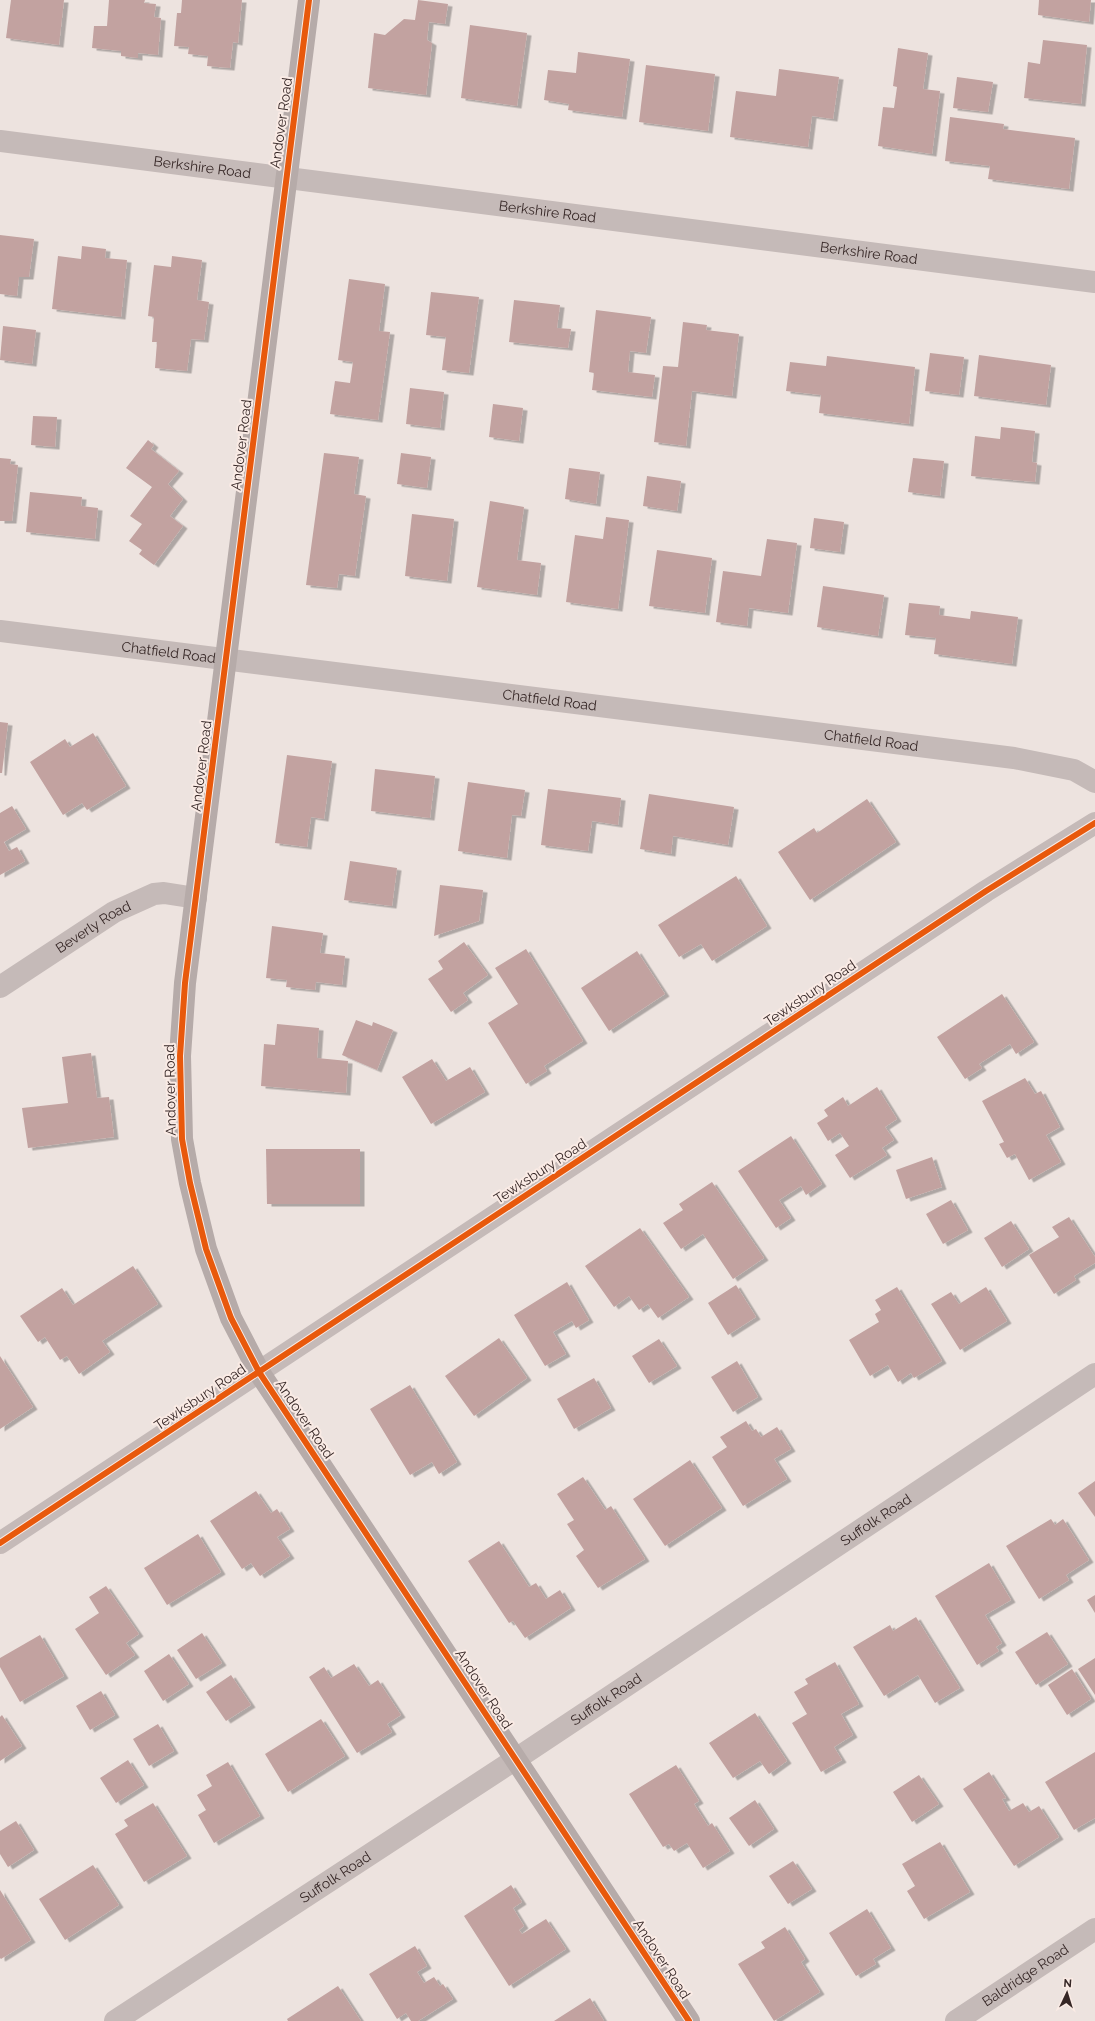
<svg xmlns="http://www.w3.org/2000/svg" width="1095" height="2021" viewBox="0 0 1095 2021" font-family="Raleway,sans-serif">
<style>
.building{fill:#c2a2a0;filter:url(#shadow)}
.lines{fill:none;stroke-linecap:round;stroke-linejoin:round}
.street{stroke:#c5bab8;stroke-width:22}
.secondary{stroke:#b6aba9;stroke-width:22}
.cycleway-casing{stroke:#faebe5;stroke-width:8}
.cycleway{stroke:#e8590c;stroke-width:6}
.labels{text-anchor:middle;stroke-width:4;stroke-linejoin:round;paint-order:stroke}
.street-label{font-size:14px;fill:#362726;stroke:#faebe5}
</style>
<defs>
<filter id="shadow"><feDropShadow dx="4.5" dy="2.5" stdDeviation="0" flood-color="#0004"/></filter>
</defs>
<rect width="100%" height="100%" fill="#ede3df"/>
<g class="building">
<path d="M11,0H64L59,45L6,38Z"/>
<path d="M109,0H145L144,3L156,4L154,17L161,18L158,55L138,53V58L121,56V51L92,48L94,26H107Z"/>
<path d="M182,0H242L238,43L233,42L230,68L207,66L208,56L188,54L189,47L174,46L177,13H181Z"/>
<path d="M418,0L448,4L445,24L429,22L427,40L432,43L426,95L368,88L374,33L385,35L404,19L415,20Z"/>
<path d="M1039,0H1091L1089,22L1038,15Z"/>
<path d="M470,25L527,33L517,106L461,98Z"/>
<path d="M1043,40L1087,45L1081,104L1024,98L1028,62L1040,64Z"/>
<path d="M898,48L928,53L923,89L940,91L932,154L878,146L883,107L894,108L897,87L893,86Z"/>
<path d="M578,52L630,59L622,117L568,110L569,104L544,100L548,70L576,73Z"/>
<path d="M646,65L715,74L708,131L639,122Z"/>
<path d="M779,69L839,77L833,119L812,116L808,147L730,137L736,91L776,96Z"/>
<path d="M957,77L993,82L988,112L953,108Z"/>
<path d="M950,117L1004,124L1003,129L1075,138L1069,189L988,179L990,166L945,161Z"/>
<path d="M0,235L34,239L29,277H19L17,296L0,294Z"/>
<path d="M82,246L106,249L105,258L127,260L121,317L52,309L58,256L81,259Z"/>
<path d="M172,256L202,260L197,300L209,302L204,340L191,339L187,371L155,368L157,342H152L154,317L148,316L154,265L171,267Z"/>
<path d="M349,279L385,284L379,331L390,332L378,420L330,414L335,381L350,383L353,362L338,360Z"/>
<path d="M431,292L479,297L469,373L442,370L446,337L426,335Z"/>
<path d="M514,300L560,305L557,328L571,329L568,348L509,342Z"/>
<path d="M596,310L651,317L646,353L630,351L628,372L655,375L652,397L592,390L594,373L589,372Z"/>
<path d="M683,322L707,325L706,330L739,334L732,396L692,391L686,446L654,442L663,366L678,367Z"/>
<path d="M3,326L36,330L32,364L0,360Z"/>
<path d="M930,353L964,357L959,395L925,391Z"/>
<path d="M979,355L1051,365L1046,405L974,396Z"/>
<path d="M827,356L915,367L909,424L819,413L821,395L786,391L790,362L826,366Z"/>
<path d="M410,388L444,392L440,428L406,424Z"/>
<path d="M493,404L523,408L519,441L489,437Z"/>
<path d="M33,416L57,417L55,447L31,445Z"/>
<path d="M1001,427L1035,431L1032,462L1037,463L1035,482L971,476L975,436L1000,439Z"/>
<path d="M148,440L154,445L151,449L179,471L168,484L183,499L170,516L183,526L154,565L139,554L142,550L129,541L142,524L130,516L152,487L126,468Z"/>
<path d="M324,453L359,457L354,494L366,496L355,576L339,574L337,588L306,585Z"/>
<path d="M401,453L431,457L427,488L397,484Z"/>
<path d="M0,458L11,459L10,464L18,465L12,521H0Z"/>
<path d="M913,458L944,461L940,496L908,492Z"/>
<path d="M569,468L600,472L596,504L565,499Z"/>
<path d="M647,476L681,481L677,511L643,506Z"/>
<path d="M30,492L82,497L81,506L98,508L95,539L26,532Z"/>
<path d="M490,501L524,507L517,560L541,563L537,595L477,587Z"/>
<path d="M412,514L454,519L447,581L405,576Z"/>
<path d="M606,517L629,520L618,609L566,602L575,535L603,539Z"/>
<path d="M814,518L844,522L840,552L810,548Z"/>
<path d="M767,539L797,543L788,613L749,608L747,626L716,622L723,571L761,576Z"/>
<path d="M657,550L712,558L705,613L649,606Z"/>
<path d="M823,586L884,595L878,636L817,627Z"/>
<path d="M909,603L940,606L939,615L970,619L971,611L1018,617L1012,664L934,654L936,638L905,635Z"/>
<path d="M0,722L8,723L2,773H0Z"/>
<path d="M93,733L126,786L87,810L82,803L63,815L30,762L65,739L70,747Z"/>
<path d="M287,755L332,761L324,819L311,817L307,847L275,843Z"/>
<path d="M375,769L435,776L430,818L371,811Z"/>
<path d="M468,782L525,790L521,816L512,815L507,858L458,851Z"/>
<path d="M548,789L621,798L618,825L592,821L588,851L541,845Z"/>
<path d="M649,794L734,807L728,845L673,836L671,854L640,849Z"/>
<path d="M867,799L896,842L810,900L778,852L814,828L817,833Z"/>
<path d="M12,806L26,829L4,842L9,851L17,847L25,861L0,875V813Z"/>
<path d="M350,861L397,868L392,906L344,900Z"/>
<path d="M736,876L767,926L712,961L701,944L679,957L658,925Z"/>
<path d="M440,885L483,890L479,921L434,936Z"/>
<path d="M272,926L323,933L320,953L345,956L342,985L316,982L315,990L286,987L287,980L266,978Z"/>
<path d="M464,942L488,975L463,993L468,1000L451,1012L428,979L443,969L438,961Z"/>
<path d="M526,949L583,1041L544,1066L547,1071L526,1084L488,1023L518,1004L495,968Z"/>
<path d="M637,951L665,994L609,1031L581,988Z"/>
<path d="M1002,994L1034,1042L1016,1054L1010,1044L979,1064L982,1068L965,1079L937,1037Z"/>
<path d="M356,1020L372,1026L373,1022L393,1030L377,1070L342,1055Z"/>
<path d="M277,1024L319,1028L317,1058L348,1061L346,1093L261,1086L264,1044L275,1045Z"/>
<path d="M91,1053L97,1098L109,1097L114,1137L28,1148L22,1108L68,1103L62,1057Z"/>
<path d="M432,1059L446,1081L470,1067L485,1092L431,1124L402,1077Z"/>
<path d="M1025,1078L1035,1094L1041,1091L1060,1127L1046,1135L1061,1162L1029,1180L1015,1154L1007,1158L999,1144L1004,1142L982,1101Z"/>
<path d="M877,1087L897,1119L885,1127L894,1140L882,1148L887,1155L850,1178L835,1155L849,1146L840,1133L828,1141L817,1123L828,1116L824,1110L843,1097L848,1106Z"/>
<path d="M791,1136L822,1184L806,1195L801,1186L779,1200L791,1218L776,1228L738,1171Z"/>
<path d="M266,1149H360V1204H267Z"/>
<path d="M932,1157L942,1187L906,1199L896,1170Z"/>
<path d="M712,1182L764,1258L733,1279L703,1234L681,1249L663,1223L683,1210L679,1204Z"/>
<path d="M951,1200L968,1230L943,1244L926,1214Z"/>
<path d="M1069,1217L1095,1257V1263L1074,1276L1076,1280L1054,1294L1029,1255L1059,1237L1052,1227Z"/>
<path d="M1011,1221L1029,1249L1002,1267L984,1238Z"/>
<path d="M640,1228L689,1297L658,1318L648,1304L639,1310L629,1296L614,1307L585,1266Z"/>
<path d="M133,1266L158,1304L102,1341L110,1352L79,1374L67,1356L60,1360L45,1337L38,1342L20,1316L62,1288L73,1305Z"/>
<path d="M567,1282L589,1320L576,1328L572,1321L553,1332L566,1354L545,1366L514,1315Z"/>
<path d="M736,1285L756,1317L728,1335L708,1303Z"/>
<path d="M897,1287L942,1361L914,1378L911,1373L898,1382L888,1365L870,1376L849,1340L879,1322L875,1314L881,1310L875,1300Z"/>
<path d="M986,1287L1007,1321L960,1350L931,1304L951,1292L959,1304Z"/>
<path d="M499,1338L527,1378L474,1416L445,1376Z"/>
<path d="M659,1339L677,1366L649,1383L632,1356Z"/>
<path d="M0,1356L33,1407L0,1429Z"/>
<path d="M737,1361L758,1397L733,1412L711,1377Z"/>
<path d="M594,1378L611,1408L574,1429L557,1399Z"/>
<path d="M410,1385L457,1462L439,1474L432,1462L410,1475L370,1409Z"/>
<path d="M746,1421L752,1431L756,1429L761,1437L777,1427L791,1449L774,1459L787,1479L743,1506L712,1457L727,1447L720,1437Z"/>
<path d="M690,1460L722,1508L665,1546L633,1499Z"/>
<path d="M583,1477L605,1510L611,1506L645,1559L598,1588L576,1556L584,1550L567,1524L574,1520L557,1494Z"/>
<path d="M1095,1481V1517L1078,1493Z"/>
<path d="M256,1491L271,1513L277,1509L290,1529L277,1537L290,1556L260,1576L251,1563L242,1569L210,1521Z"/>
<path d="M1051,1519L1055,1525L1063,1519L1089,1560L1066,1575L1069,1580L1039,1599L1006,1546Z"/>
<path d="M198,1534L221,1572L167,1605L144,1568Z"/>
<path d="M499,1541L529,1587L536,1583L546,1599L560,1590L571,1608L525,1638L513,1621L509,1623L468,1561Z"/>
<path d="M989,1563L1011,1600L985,1615L1002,1643L996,1647L999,1651L977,1665L935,1596Z"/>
<path d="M106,1586L139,1634L126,1643L135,1655L106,1675L75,1629L99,1613L89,1597Z"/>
<path d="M1095,1595V1613L1087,1600Z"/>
<path d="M916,1617L960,1688L935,1703L918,1675L884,1696L853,1647L890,1625L893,1631Z"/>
<path d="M1047,1632L1068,1664L1036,1685L1015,1652Z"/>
<path d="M202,1633L222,1663L196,1679L177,1650Z"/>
<path d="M40,1635L64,1676L20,1702L0,1667V1658Z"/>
<path d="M169,1654L189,1684L163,1701L144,1671Z"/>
<path d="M1095,1658V1695L1078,1669Z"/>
<path d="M835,1662L859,1704L841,1714L853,1735L834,1747L842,1760L821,1772L792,1723L807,1714L794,1692L808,1684L805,1679Z"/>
<path d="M354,1664L369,1686L378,1680L401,1715L387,1724L392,1732L357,1753L309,1677L324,1667L331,1678Z"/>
<path d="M1072,1669L1091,1699L1067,1715L1048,1685Z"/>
<path d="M231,1675L251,1705L226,1721L206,1692Z"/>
<path d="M101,1691L115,1715L90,1730L76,1706Z"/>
<path d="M755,1713L787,1761L769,1774L760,1761L733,1778L709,1743Z"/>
<path d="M2,1715L22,1746L0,1761V1717Z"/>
<path d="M321,1719L345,1756L288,1792L265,1754Z"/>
<path d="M158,1724L174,1751L149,1766L133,1739Z"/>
<path d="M1095,1752V1818L1074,1830L1045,1782Z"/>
<path d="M128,1760L144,1785L116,1803L100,1778Z"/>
<path d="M228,1762L260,1816L214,1843L198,1815L206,1810L197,1795L212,1786L206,1775Z"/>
<path d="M676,1765L699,1801L694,1804L708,1826L712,1823L730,1851L703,1868L687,1843L674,1851L669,1844L663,1847L629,1794Z"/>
<path d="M989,1772L1006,1798L1002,1799L1009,1811L1023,1803L1029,1812L1039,1806L1059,1837L1014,1866L963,1789Z"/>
<path d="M919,1775L939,1804L912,1822L893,1792Z"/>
<path d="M755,1800L774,1829L749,1846L729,1818Z"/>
<path d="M153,1803L187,1856L144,1882L115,1834L128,1826L124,1820Z"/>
<path d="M16,1821L34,1850L8,1867L0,1854V1831Z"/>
<path d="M940,1842L970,1892L924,1919L907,1891L915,1886L902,1864Z"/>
<path d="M793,1861L812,1889L788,1904L769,1876Z"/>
<path d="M93,1865L119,1905L65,1940L39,1899Z"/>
<path d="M511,1885L522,1902L513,1908L524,1926L519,1930L522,1934L546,1919L566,1949L509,1986L464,1916Z"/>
<path d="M0,1890L31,1940L1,1959L0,1958Z"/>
<path d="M867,1909L891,1948L873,1959L876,1964L856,1976L829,1933Z"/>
<path d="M785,1927L805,1959L801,1962L820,1992L774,2021L738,1964L765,1948L761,1942Z"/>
<path d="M415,1946L427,1966L417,1972L424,1983L434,1977L440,1986L443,1984L453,1999L418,2021H411L406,2013L397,2019L369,1974Z"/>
<path d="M338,1986L361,2021H288L287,2019Z"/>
<path d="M590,1998L604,2021H554Z"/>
</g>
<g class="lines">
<g class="street">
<path id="s1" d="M0,141L1095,282"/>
<path id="s2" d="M0,631L1014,758L1074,770L1095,782"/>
<path id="s3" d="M0,987L114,912L154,894L164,893L196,898"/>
<path d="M0,1543L986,891L1095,823"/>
<path id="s4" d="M115,2021L516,1759L1095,1374"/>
<path id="s5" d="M956,2021L1095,1929"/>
</g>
<path class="secondary" d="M309,0L185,983L180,1056L182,1139L190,1183L206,1249L231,1318L259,1372L689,2021"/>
<defs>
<g id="cycleway">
<path d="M309,0L185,983L180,1056L182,1139L190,1183L206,1249L231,1318L259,1372L689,2021"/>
<path d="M0,1543L986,891L1095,823"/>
</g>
</defs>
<use href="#cycleway" class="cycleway-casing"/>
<use href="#cycleway" class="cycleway"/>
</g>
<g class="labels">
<g class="street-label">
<text transform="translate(281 123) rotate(-82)" y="5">Andover Road</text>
<text dy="5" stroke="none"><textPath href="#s1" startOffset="204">Berkshire Road</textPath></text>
<text dy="5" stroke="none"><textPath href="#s1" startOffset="552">Berkshire Road</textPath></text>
<text dy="5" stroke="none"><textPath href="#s1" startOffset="876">Berkshire Road</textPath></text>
<text transform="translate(241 445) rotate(-83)" y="5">Andover Road</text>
<text dy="5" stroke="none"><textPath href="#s2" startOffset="170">Chatfield Road</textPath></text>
<text dy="5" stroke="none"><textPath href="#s2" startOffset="554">Chatfield Road</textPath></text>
<text dy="5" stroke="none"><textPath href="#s2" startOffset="878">Chatfield Road</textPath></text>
<text transform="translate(201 766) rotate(-83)" y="5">Andover Road</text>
<text dy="5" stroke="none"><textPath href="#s3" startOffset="111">Beverly Road</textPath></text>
<text transform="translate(810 993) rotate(-34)" y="5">Tewksbury Road</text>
<text transform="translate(170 1090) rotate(-91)" y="5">Andover Road</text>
<text transform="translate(540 1171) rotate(-33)" y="5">Tewksbury Road</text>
<text transform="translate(200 1397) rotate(-34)" y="5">Tewksbury Road</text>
<text transform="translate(305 1419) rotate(56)" y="5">Andover Road</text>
<text dy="5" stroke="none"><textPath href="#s4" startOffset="911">Suffolk Road</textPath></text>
<text transform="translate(484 1689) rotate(57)" y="5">Andover Road</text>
<text dy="5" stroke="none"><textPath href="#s4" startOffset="587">Suffolk Road</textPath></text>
<text dy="5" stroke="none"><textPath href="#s4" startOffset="263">Suffolk Road</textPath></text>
<text transform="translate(662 1959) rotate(57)" y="5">Andover Road</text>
<text dy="5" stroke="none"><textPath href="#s5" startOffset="83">Baldridge Road</textPath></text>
</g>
</g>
<g transform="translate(1067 1993) rotate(4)" stroke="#faebe5" stroke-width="3" paint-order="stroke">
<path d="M0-3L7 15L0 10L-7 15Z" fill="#362726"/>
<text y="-6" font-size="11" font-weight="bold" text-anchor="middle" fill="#362726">N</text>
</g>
</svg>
